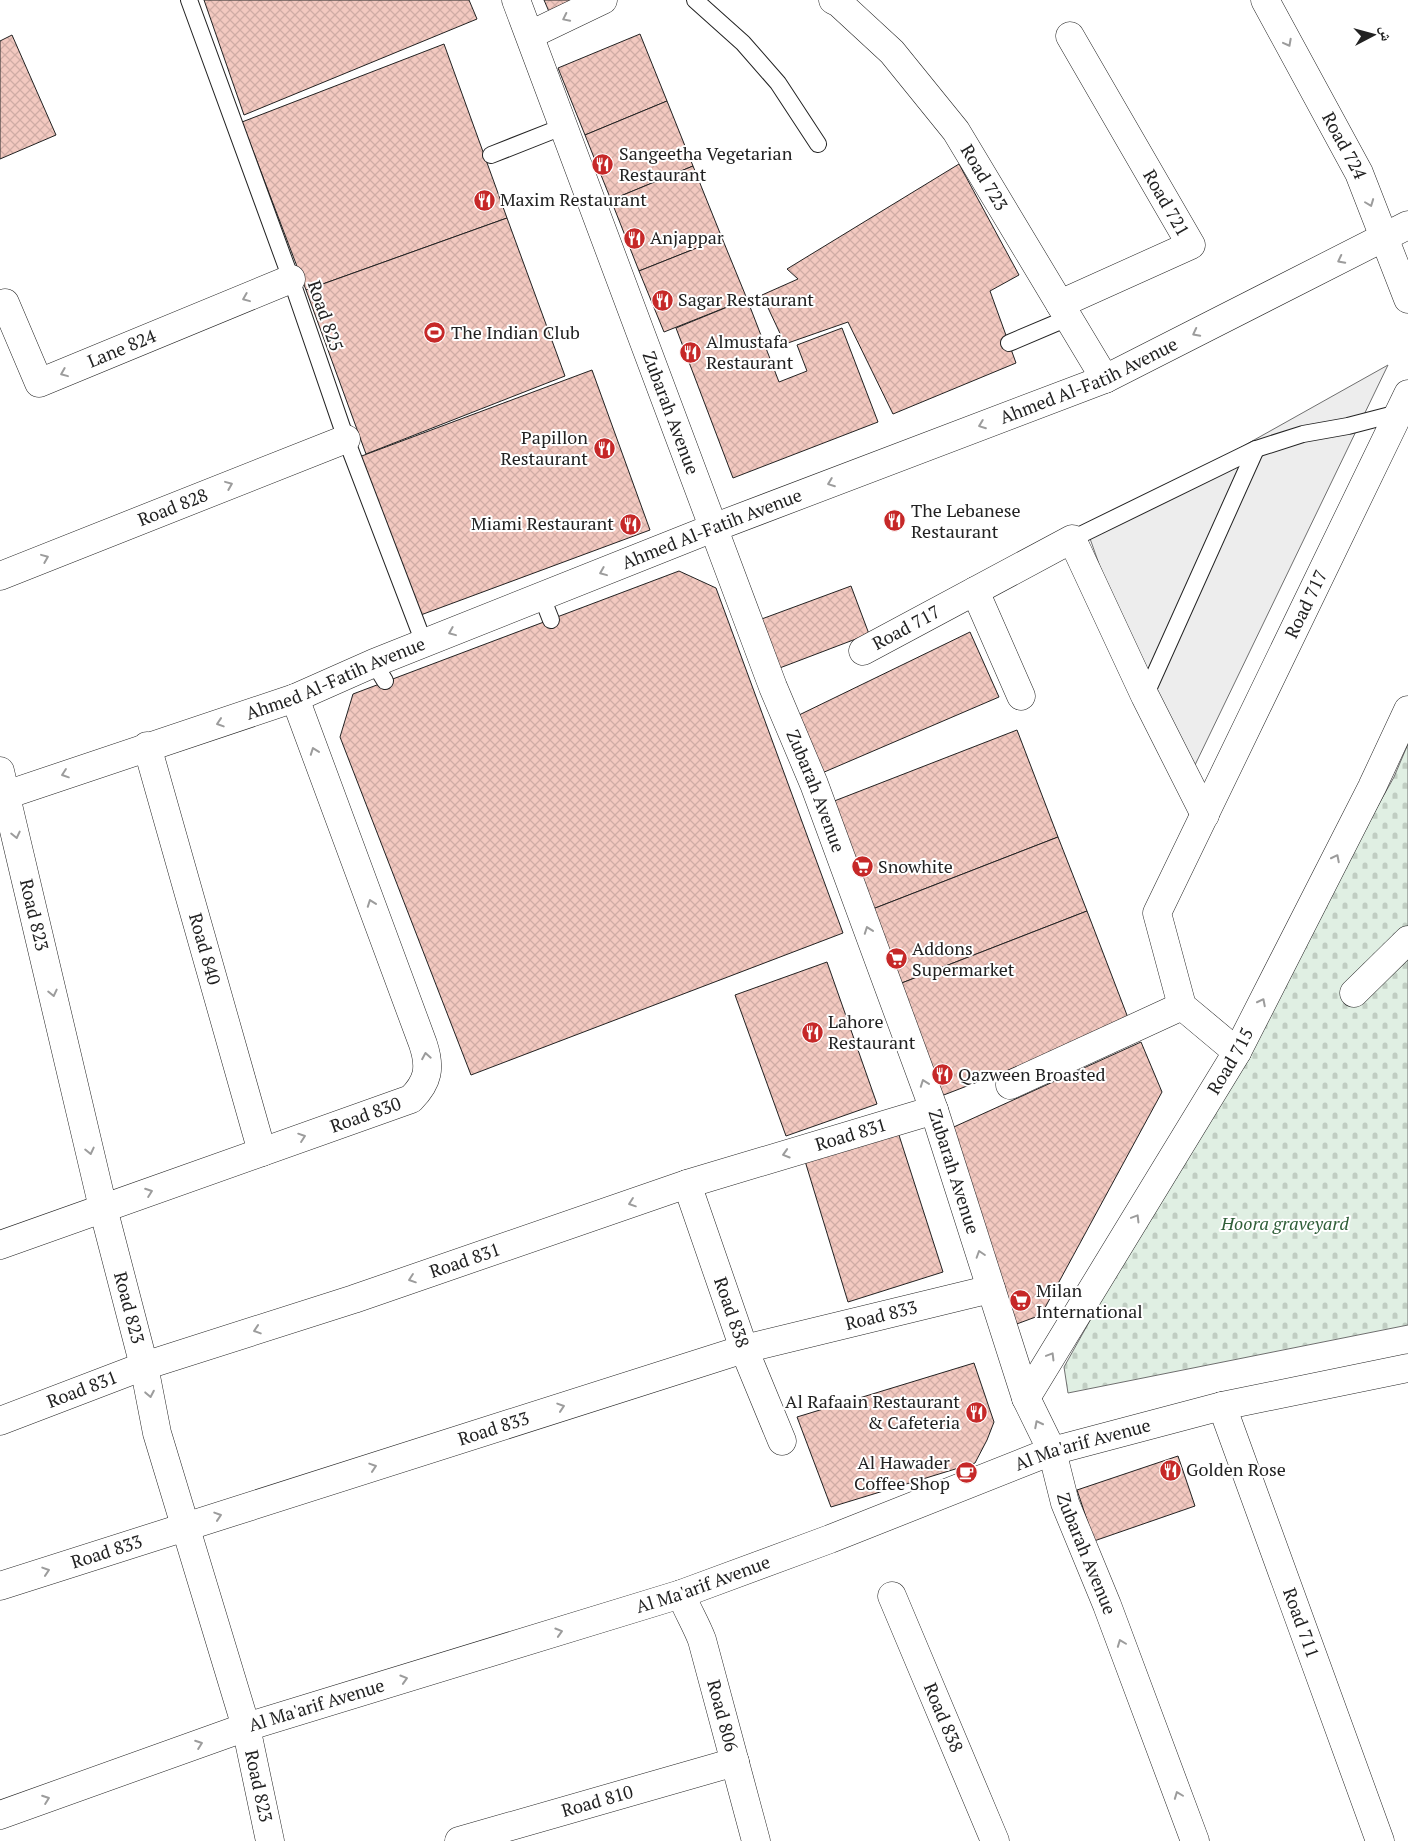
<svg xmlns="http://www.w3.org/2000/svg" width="1408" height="1841" viewBox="0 0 1408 1841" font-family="'PT Serif','Noto Naskh Arabic',serif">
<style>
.cemetery{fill:url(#cemetery-stones);stroke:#6f6f6f}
.parking{fill:#ededed;stroke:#6f6f6f}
.building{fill:url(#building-cross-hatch);stroke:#222}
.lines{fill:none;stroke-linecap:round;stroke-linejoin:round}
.lane-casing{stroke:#222;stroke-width:18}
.street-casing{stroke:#222;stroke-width:29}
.secondary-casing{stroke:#222;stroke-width:29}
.lane{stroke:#fff;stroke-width:16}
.street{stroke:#fff;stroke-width:28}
.secondary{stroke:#fff;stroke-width:28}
.oneway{stroke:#9c9c9c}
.labels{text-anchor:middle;stroke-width:4;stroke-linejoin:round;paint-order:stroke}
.street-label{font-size:18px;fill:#222;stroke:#fff}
.poi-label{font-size:18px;fill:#222;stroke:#fff;text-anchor:start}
.park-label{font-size:18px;font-style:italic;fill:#2f5e38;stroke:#fff}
</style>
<defs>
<pattern id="cemetery-stones" width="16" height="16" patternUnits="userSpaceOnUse" patternTransform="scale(1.25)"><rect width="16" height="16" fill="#e0efe3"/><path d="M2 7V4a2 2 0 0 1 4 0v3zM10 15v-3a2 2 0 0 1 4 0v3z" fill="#c0cdc2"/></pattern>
<pattern id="building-cross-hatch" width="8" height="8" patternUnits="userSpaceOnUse" patternTransform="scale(1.25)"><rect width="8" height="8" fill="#f3c9c0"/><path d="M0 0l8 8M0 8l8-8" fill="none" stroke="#d0aca5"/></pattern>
</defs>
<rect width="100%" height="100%" fill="#fff"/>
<path class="cemetery" d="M1408,744V1325L1068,1393L1064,1367L1394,777Z"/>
<path class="parking" d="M1388,365L1181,794L1088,533Z"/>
<g class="building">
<path d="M204,0H469L477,19L244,115Z"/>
<path d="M544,0H580L550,14Z"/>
<path d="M640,34L667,101L585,135L558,68Z"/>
<path d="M12,35L56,135L0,159V41Z"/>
<path d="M444,44L507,218L306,290L242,122Z"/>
<path d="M667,101L693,166L611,200L585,135Z"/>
<path d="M959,164L1019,275L990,291L1016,363L893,414L848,322L785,344L762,295L798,279L787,269Z"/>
<path d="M693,166L722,238L639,271L611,200Z"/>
<path d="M507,218L565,376L366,454L306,290Z"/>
<path d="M722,238L747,299L664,332L639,271Z"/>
<path d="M747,299L779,382L807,371L797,345L842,328L878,422L733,478L676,328Z"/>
<path d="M592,370L650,530L418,616L359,457Z"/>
<path d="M679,571L716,588L843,933L471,1075L340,737L353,694Z"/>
<path d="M851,586L869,634L777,669L759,620Z"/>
<path d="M970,632L999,697L822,773L799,715Z"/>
<path d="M1017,730L1058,837L865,912L824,805Z"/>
<path d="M1058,837L1087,911L894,986L865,912Z"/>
<path d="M1087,911L1130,1023L936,1098L894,986Z"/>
<path d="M827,962L877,1104L786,1136L735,995Z"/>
<path d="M1141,1042L1162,1092L1041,1315L1014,1325L945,1131Z"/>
<path d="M897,1129L943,1272L848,1302L805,1161Z"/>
<path d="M974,1363L994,1422L987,1440L975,1463L831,1507L797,1417Z"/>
<path d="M1178,1456L1195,1506L1094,1541L1077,1490Z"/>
</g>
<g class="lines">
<defs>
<g id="lane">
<path d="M189,0L291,279L346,439L424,643"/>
<path d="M695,0L743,43L778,83L818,144"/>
<path d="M491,155L562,127"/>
<path d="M1009,343L1068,318"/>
<path d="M1072,539L1256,449L1303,434L1348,426L1398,413"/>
<path d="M542,597L551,620"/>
<path d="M374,663L385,681"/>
<path d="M1145,696L1256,449"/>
</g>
<g id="street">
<path id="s1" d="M833,0L839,3L892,52L956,131L1105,379"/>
<path id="s2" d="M1265,0L1359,173L1408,299"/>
<path d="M530,35L603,0"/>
<path d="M1060,304L1191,245L1070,36"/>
<path id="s3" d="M0,305L5,303L39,383L291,279"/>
<path id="s4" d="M0,576L346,439"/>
<path d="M975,591L1021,696"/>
<path id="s5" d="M863,651L1072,539L1145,696L1205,815"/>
<path id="s6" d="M147,746L262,1152"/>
<path id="s7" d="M0,771L103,1208L144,1366L157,1433L246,1727L270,1841"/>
<path id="s8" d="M0,797L295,698L374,663L713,528L1105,379L1408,225"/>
<path d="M1354,993L1408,940"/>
<path id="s9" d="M1237,1052L1182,1006L1157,913L1408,394"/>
<path d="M1010,1085L1182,1006"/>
<path id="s10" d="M687,1184L744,1349L782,1441"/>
<path id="s11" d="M0,1245L411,1099C428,1082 431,1068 423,1044L295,698"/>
<path id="s12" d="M1026,1398L1237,1052L1372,787L1408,710"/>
<path id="s13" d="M1222,1406L1380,1841"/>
<path id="s14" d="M0,1421L144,1366L354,1299L687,1184L934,1110"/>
<path id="s15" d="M0,1586L744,1349L991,1289"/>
<path id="s16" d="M681,1594C687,1610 696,1624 702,1640L756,1841"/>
<path id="s17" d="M892,1596L995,1841"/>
<path id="s18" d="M459,1841L735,1762"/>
</g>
<g id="secondary">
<path id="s19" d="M516,0L773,687L814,784L934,1110L1026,1398L1052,1451L1065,1503L1107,1605L1195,1841"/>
<path id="s20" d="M0,1815L246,1727L681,1594L830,1539L1052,1451L1222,1406L1408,1368"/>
</g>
</defs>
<use href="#lane" class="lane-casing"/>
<use href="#street" class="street-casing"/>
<use href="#secondary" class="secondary-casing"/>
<use href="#lane" class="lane"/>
<use href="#street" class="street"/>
<use href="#secondary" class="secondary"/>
</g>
<defs><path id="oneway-chevron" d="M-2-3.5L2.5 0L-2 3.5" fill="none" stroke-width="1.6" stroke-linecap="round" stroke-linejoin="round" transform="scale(1.25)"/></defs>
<g class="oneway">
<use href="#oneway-chevron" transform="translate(566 18) rotate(154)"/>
<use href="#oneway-chevron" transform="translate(1288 43) rotate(62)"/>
<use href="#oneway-chevron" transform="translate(1370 203) rotate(69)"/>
<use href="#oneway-chevron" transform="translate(1341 260) rotate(153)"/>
<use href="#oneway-chevron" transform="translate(246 298) rotate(158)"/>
<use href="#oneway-chevron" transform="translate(1196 333) rotate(153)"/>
<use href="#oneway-chevron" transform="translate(64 373) rotate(158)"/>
<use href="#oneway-chevron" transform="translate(982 425) rotate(159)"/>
<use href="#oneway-chevron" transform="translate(831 483) rotate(159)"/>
<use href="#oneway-chevron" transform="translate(229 485) rotate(-22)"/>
<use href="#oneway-chevron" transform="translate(45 558) rotate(-22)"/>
<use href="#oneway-chevron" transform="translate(603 572) rotate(158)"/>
<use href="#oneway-chevron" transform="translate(452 632) rotate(158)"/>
<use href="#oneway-chevron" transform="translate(220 723) rotate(162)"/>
<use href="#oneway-chevron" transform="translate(314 751) rotate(-110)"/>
<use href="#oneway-chevron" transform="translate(65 774) rotate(161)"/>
<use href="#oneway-chevron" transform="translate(16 835) rotate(77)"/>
<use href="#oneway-chevron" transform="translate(1336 858) rotate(-63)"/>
<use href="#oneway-chevron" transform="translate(371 903) rotate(-110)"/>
<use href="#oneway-chevron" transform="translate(868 930) rotate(-110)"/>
<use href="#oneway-chevron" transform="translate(53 993) rotate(77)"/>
<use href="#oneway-chevron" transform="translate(1262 1002) rotate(-63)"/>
<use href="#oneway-chevron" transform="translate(426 1056) rotate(-100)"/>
<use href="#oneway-chevron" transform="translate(924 1083) rotate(-110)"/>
<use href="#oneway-chevron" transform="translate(302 1137) rotate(-19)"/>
<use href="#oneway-chevron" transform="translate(90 1151) rotate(77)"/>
<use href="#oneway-chevron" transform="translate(786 1154) rotate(163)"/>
<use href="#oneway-chevron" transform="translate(149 1192) rotate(-20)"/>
<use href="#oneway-chevron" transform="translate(632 1203) rotate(161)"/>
<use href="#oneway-chevron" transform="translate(1136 1218) rotate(-59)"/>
<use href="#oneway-chevron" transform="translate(980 1254) rotate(-108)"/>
<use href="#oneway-chevron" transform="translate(412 1279) rotate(161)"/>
<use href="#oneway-chevron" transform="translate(257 1330) rotate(162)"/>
<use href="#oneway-chevron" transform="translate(1051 1356) rotate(-59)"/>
<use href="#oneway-chevron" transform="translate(150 1394) rotate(79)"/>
<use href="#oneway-chevron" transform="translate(561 1407) rotate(-18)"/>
<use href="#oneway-chevron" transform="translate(1038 1424) rotate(-117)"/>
<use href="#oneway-chevron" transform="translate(373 1467) rotate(-18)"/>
<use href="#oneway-chevron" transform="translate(218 1516) rotate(-18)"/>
<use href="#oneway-chevron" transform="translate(46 1571) rotate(-18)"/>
<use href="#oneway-chevron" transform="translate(559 1632) rotate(-17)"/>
<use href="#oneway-chevron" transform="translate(1121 1643) rotate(-111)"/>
<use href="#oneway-chevron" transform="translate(404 1679) rotate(-17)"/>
<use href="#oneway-chevron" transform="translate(199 1744) rotate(-20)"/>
<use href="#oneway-chevron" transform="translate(1178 1795) rotate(-111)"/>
<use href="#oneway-chevron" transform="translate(46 1799) rotate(-20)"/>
</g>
<defs>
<symbol id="restaurant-disc" viewBox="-11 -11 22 22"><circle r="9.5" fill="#c62828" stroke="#fff"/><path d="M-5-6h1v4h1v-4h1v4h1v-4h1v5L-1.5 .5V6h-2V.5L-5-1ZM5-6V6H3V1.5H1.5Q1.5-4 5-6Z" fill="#fff"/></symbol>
<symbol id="stadium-disc" viewBox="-11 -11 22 22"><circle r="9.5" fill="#c62828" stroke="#fff"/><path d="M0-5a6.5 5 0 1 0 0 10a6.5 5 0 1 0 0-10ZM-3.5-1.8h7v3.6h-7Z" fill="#fff"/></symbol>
<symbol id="supermarket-disc" viewBox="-11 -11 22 22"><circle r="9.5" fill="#c62828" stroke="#fff"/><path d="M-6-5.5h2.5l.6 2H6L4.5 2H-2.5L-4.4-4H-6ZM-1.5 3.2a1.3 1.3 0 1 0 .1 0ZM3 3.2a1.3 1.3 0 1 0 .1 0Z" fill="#fff"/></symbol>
<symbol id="cafe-disc" viewBox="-11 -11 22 22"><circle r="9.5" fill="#c62828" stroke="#fff"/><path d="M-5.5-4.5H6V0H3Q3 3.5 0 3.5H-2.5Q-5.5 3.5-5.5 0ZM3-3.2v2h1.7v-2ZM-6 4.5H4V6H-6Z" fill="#fff"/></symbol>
</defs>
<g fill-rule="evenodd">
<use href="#restaurant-disc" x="590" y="152" width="25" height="25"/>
<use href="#restaurant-disc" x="472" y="188" width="25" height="25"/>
<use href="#restaurant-disc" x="622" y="226" width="25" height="25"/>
<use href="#restaurant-disc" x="650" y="288" width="25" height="25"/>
<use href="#stadium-disc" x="422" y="320" width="25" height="25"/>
<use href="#restaurant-disc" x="678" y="340" width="25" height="25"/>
<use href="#restaurant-disc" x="592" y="436" width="25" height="25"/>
<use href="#restaurant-disc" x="882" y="508" width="25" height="25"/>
<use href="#restaurant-disc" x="618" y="512" width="25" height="25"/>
<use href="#supermarket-disc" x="850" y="854" width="25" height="25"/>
<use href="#supermarket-disc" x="884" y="946" width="25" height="25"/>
<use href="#restaurant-disc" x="800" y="1020" width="25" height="25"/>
<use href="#restaurant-disc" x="930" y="1062" width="25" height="25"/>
<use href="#supermarket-disc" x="1008" y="1288" width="25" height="25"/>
<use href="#restaurant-disc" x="964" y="1400" width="25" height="25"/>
<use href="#restaurant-disc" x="1158" y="1458" width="25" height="25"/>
<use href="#cafe-disc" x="954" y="1460" width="25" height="25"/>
</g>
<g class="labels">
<g class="street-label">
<text dy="6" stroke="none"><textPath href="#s2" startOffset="166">Road 724</textPath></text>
<text dy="6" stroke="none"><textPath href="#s1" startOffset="235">Road 723</textPath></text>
<text transform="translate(1166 203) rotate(60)" y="6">Road 721</text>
<text transform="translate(325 316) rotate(71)" y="6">Road 825</text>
<text dy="6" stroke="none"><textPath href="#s3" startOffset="182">Lane 824</textPath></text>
<text dy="6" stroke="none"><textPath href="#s8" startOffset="1166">Ahmed Al-Fatih Avenue</textPath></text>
<text dy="6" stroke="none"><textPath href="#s19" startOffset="441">Zubarah Avenue</textPath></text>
<text dy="6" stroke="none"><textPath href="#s4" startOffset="186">Road 828</textPath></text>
<text dy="6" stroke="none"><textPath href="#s8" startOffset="761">Ahmed Al-Fatih Avenue</textPath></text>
<text dy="6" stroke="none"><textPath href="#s9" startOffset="511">Road 717</textPath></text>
<text dy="6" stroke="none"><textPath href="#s5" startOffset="49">Road 717</textPath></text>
<text dy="6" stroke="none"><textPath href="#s8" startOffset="356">Ahmed Al-Fatih Avenue</textPath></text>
<text dy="6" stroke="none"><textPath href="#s19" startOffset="846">Zubarah Avenue</textPath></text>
<text dy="6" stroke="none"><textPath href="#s7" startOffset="148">Road 823</textPath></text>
<text dy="6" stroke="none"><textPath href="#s6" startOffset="211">Road 840</textPath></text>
<text dy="6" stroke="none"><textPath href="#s12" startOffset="394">Road 715</textPath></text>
<text dy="6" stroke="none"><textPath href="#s11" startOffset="388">Road 830</textPath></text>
<text dy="6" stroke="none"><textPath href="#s14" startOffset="898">Road 831</textPath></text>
<text dy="6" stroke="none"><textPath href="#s19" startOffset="1251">Zubarah Avenue</textPath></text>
<text dy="6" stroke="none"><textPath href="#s14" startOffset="492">Road 831</textPath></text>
<text dy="6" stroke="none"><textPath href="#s7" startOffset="552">Road 823</textPath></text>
<text dy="6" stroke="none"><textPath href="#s10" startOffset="136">Road 838</textPath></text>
<text dy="6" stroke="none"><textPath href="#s15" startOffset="922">Road 833</textPath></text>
<text dy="6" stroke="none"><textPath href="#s14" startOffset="88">Road 831</textPath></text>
<text dy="6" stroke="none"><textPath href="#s15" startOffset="518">Road 833</textPath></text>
<text dy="6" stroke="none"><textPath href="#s20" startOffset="1145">Al Ma'arif Avenue</textPath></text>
<text dy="6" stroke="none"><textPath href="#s15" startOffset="112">Road 833</textPath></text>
<text dy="6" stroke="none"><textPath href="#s19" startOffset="1656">Zubarah Avenue</textPath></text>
<text dy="6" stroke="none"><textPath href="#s20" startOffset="740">Al Ma'arif Avenue</textPath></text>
<text dy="6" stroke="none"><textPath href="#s13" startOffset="231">Road 711</textPath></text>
<text dy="6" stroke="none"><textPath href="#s20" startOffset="335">Al Ma'arif Avenue</textPath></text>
<text dy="6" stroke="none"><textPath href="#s16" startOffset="129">Road 806</textPath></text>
<text dy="6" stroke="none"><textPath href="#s17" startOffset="132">Road 838</textPath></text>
<text dy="6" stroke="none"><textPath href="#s7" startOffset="1048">Road 823</textPath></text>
<text dy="6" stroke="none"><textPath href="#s18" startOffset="144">Road 810</textPath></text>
</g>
<g class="poi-label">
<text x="619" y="160">Sangeetha Vegetarian<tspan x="619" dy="21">Restaurant</tspan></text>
<text x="500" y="206">Maxim Restaurant</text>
<text x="650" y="244">Anjappar</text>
<text x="678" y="306">Sagar Restaurant</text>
<text x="451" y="339">The Indian Club</text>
<text x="706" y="348">Almustafa<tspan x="706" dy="21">Restaurant</tspan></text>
<text x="588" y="444" text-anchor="end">Papillon<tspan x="588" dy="21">Restaurant</tspan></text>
<text x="911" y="517">The Lebanese<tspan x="911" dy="21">Restaurant</tspan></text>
<text x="614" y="530" text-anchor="end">Miami Restaurant</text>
<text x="878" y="873">Snowhite</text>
<text x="912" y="955">Addons<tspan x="912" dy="21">Supermarket</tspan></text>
<text x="828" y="1028">Lahore<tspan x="828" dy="21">Restaurant</tspan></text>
<text x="958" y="1081">Qazween Broasted</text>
<text x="1036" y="1297">Milan<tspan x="1036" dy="21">International</tspan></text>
<text x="960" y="1408" text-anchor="end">Al Rafaain Restaurant<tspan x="960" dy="21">&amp; Cafeteria</tspan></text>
<text x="950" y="1469" text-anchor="end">Al Hawader<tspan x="950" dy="21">Coffee Shop</tspan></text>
<text x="1186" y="1476">Golden Rose</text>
</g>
<g class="park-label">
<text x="1285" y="1230">Hoora graveyard</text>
</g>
</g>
<g transform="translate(1373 35) rotate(84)" stroke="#ffffff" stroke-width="4" paint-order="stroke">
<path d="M0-4L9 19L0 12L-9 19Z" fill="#222222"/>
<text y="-8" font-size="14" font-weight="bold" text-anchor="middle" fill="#222222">ش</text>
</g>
</svg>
